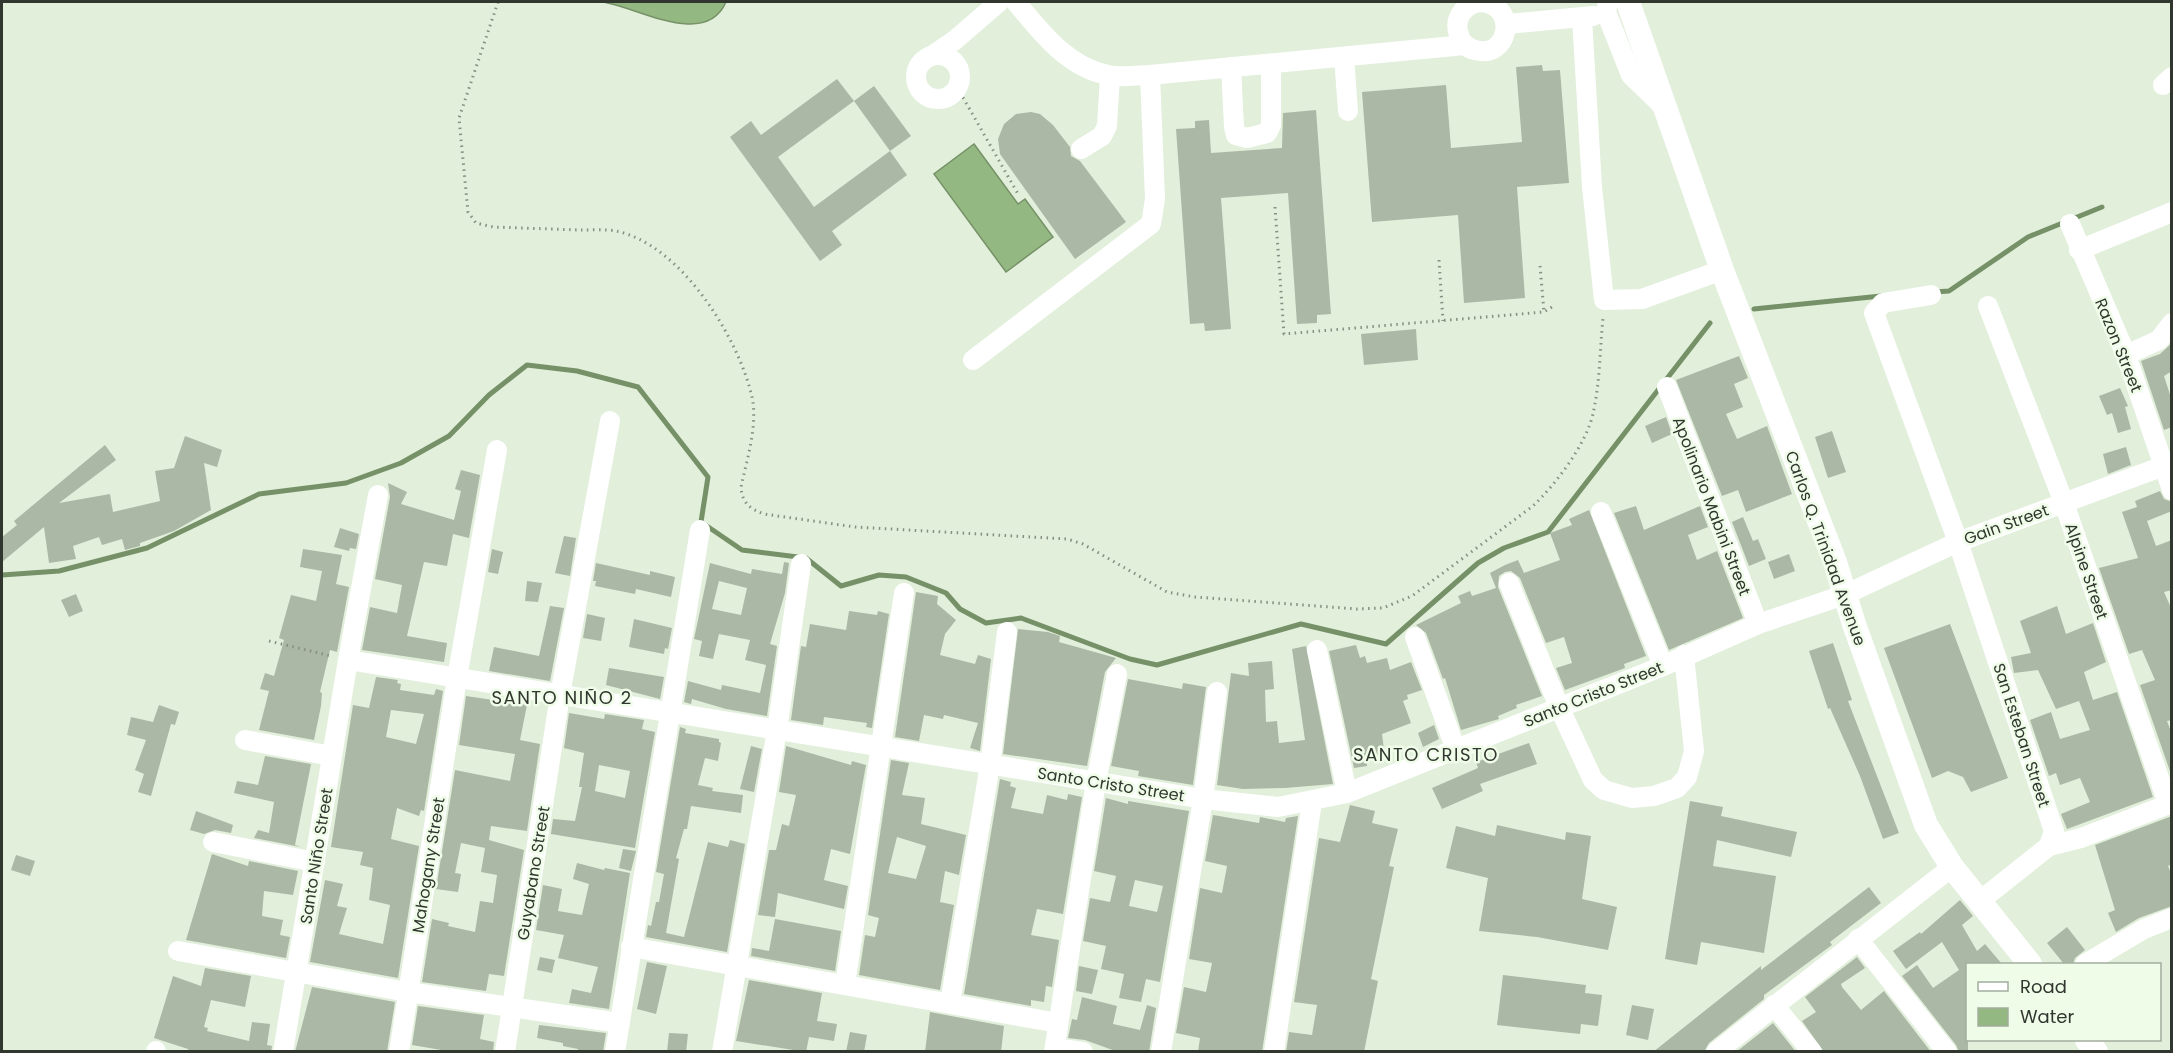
<svg xmlns="http://www.w3.org/2000/svg" width="2173" height="1053" viewBox="0 0 2173 1053" font-family="Poppins,sans-serif">
<style>
.water{fill:#94b881;stroke:#769168;stroke-width:1.5}
.lines{fill:none;stroke-linecap:round;stroke-linejoin:round}
.stream{stroke:#769168;stroke-width:5}
.building{fill:#abb8a5;fill-rule:evenodd}
.path{stroke:#869082;stroke-width:3;stroke-dasharray:1.5 4.5;stroke-linecap:butt}
.minor{stroke:#fff;stroke-width:20}
.major{stroke:#fff;stroke-width:24}
.labels{text-anchor:middle;stroke-width:5;stroke-linejoin:round;paint-order:stroke}
.street-label{font-size:16px;fill:#31362f;stroke:#effce8}
.neighbourhood-label{font-size:18px;letter-spacing:1.5px;fill:#31362f;stroke:#effce8}
</style>
<rect width="100%" height="100%" fill="#e1efdb"/>
<g class="water">
<path d="M602,2H726C705,50 634,5 602,2Z"/>
<path d="M974,144L1018,204L1025,199L1053,237L1006,272L934,174Z"/>
</g>
<g class="lines">
<g class="stream">
<path d="M1935,292L1949,291L2028,237L2102,207"/>
<path d="M1754,309L1881,296"/>
<path d="M2,575L59,571L147,548L259,494L346,483L401,463L449,436L489,395L527,365L577,371L638,387L708,477L701,522L742,550L806,558L841,586L879,575L906,577L946,593L960,609L986,623L1021,618L1130,659L1157,665L1301,624L1386,644L1478,563L1504,548L1548,532L1710,323"/>
</g>
</g>
<g class="building">
<path d="M1542,65L1543,71L1560,70L1569,183L1517,187L1525,298L1464,303L1458,215L1372,222L1362,92L1446,85L1451,148L1522,142L1516,67Z"/>
<path d="M837,79L854,101L778,157L814,207L890,151L907,175L832,231L842,245L820,261L730,137L751,121L761,135Z"/>
<path d="M874,86L911,136L890,151L854,101Z"/>
<path d="M1316,110L1331,314L1317,315V323L1297,324L1288,193L1221,198L1231,329L1205,331L1204,323L1190,324L1176,129L1195,128V121L1209,120L1211,153L1282,148L1283,113Z"/>
<path d="M1031,112L1040,114L1053,125L1070,147L1071,156L1080,161L1126,222L1075,259L1000,154L998,139L1004,124L1016,114Z"/>
<path d="M1416,329L1418,360L1364,365L1361,334Z"/>
<path d="M2172,343V371L2164,376L2172,401V427L2164,430L2141,361L2160,354Z"/>
<path d="M1739,356L1748,378L1734,384L1743,407L1726,414L1737,439L1767,426L1792,494L1746,512L1738,490L1722,496L1676,380Z"/>
<path d="M2120,388L2128,406L2125,407L2131,429L2118,433L2112,413L2107,415L2099,396Z"/>
<path d="M1666,417L1672,434L1652,443L1645,426Z"/>
<path d="M1832,431L1846,472L1828,478L1815,437Z"/>
<path d="M185,436L222,450L217,467L204,463L211,510L174,531L140,543V546L125,550L122,539L102,545L99,537L73,546L76,559L49,563L44,527L2,562V537L17,525L14,521L105,445L116,460L59,503L110,494L113,512L160,501L155,471L174,468Z"/>
<path d="M2126,447L2131,465L2108,474L2103,454Z"/>
<path d="M461,470L480,475L469,538L453,534L447,566L424,562L407,636L447,643L444,662L362,650L370,607L397,613L402,585L375,579L390,497L388,483L407,492L401,504L454,520L461,491L455,489Z"/>
<path d="M2160,491L2164,499L2172,502V511L2147,521L2156,546L2172,540V590L2164,592L2172,610V720L2167,721L2172,734V777L2140,685L2155,680L2142,650L2129,654L2099,568L2138,558L2122,512L2137,507L2135,501Z"/>
<path d="M1636,506L1644,530L1700,506L1708,527L1688,535L1697,560L1717,551L1743,618L1669,650L1614,513Z"/>
<path d="M1589,510L1646,656L1624,664L1625,668L1565,690L1556,668L1572,663L1564,637L1546,643L1520,578L1511,571L1505,572L1499,576L1498,587L1542,696L1516,705L1517,708L1498,716L1499,719L1461,730L1445,678L1443,679L1426,633L1416,625L1461,603L1458,596L1470,591L1472,596L1496,588L1490,573L1505,565L1518,560L1524,573L1560,560L1550,533L1572,525L1569,519Z"/>
<path d="M1743,517L1753,541L1758,539L1766,559L1749,566L1732,522Z"/>
<path d="M340,528L359,534L356,549L350,548L349,551L334,547Z"/>
<path d="M564,536L576,538L570,576L555,573Z"/>
<path d="M303,549L342,555L336,584L349,587L337,652L330,650L320,692L322,693L321,706L314,740L259,730L269,691L260,689L265,673L274,676L284,640L279,638L291,595L316,601L322,571L300,567Z"/>
<path d="M492,549L503,552L498,574L488,572Z"/>
<path d="M1789,554L1795,571L1774,579L1768,562Z"/>
<path d="M784,562L789,563L785,593L770,644L777,646L767,716L726,709L692,699L691,704L684,702L688,681L721,690L722,685L760,693L766,665L745,660L750,640L719,634L713,659L699,656L702,641L694,639L710,563L751,574L752,569L782,574ZM719,581L747,588L741,615L712,609Z"/>
<path d="M596,563L650,575V571L675,577L671,597L636,589L635,594L595,586L596,581H593Z"/>
<path d="M527,581L542,583L538,602L525,601Z"/>
<path d="M916,592L938,596L937,604L956,620L945,634L940,655L975,664L978,655L991,659L980,751L970,748L978,723L944,715L943,719L924,715L919,741L895,737Z"/>
<path d="M76,594L83,611L69,617L61,600Z"/>
<path d="M550,606L564,608L550,681L489,671L494,647L539,656Z"/>
<path d="M2057,606L2066,634L2093,623L2106,662L2084,672L2093,700L2117,692L2153,797L2067,829L2061,814L2090,802L2080,778L2060,785L2056,773L2049,776L2030,720L2051,712L2060,739L2090,730L2079,701L2056,709L2038,670L2014,673L2011,657L2031,653L2020,621Z"/>
<path d="M849,611L877,615L878,611L889,614L872,728L866,727L867,723L824,717L823,725L791,720L801,646L806,647L810,624L846,630Z"/>
<path d="M587,614L605,618L601,641L583,638Z"/>
<path d="M634,619L672,628L668,649L665,648L664,654L629,647Z"/>
<path d="M1950,624L2008,778L1971,792L1963,777L1948,771L1932,778L1884,648Z"/>
<path d="M1018,629L1048,632L1060,636L1059,642L1116,658L1105,672L1087,766L1003,754Z"/>
<path d="M1833,643L1852,700L1848,701L1899,833L1883,839L1860,776L1830,708L1828,709L1809,651Z"/>
<path d="M1356,645L1360,658L1365,656L1367,663L1387,658L1390,670L1411,662L1422,690L1407,695L1408,699L1403,701L1411,723L1382,734L1385,757L1367,760V766L1354,768L1329,651Z"/>
<path d="M1306,646L1333,784L1285,788L1243,789L1217,785L1231,673L1249,676L1248,663L1272,661L1274,689L1265,690L1266,722L1277,721L1279,743L1305,740L1292,649Z"/>
<path d="M609,668L664,677L660,699L606,685Z"/>
<path d="M376,677L398,680L397,683L401,684L400,690L434,695L436,689L443,691L424,811L421,810L419,816L397,808L391,839L419,846L398,978L310,962L325,880L343,884L337,906L347,908L339,934L383,944L390,905L369,900L373,868L360,865L363,852L331,847L353,705L369,708ZM391,710L424,714L416,744L386,737Z"/>
<path d="M1128,679L1182,689L1183,683L1206,687L1193,785L1138,776L1139,771L1111,766Z"/>
<path d="M466,696L527,705L520,740L540,744L527,831L491,826L489,840L524,850L504,976L489,974L486,991L422,982L432,919L449,923L448,926L475,932L480,901L493,903L497,875L481,872L485,848L461,843L455,873L461,874L458,892L436,889L455,770L510,781L515,754L459,745Z"/>
<path d="M159,705L179,712L175,725L171,724L151,796L138,792L144,774L135,770L146,740L127,735L131,717L153,722Z"/>
<path d="M569,713L604,719L605,714L644,720L642,729L655,732L635,848L551,834L553,819L575,821L582,787H579L584,753L564,748ZM599,765L630,771L625,798L595,791Z"/>
<path d="M1434,725L1439,739L1423,747L1418,733Z"/>
<path d="M680,727L686,729L685,733L719,739V742L721,743L718,761L705,758L698,785L713,788L712,791L743,795L741,813L691,806L687,829H684L676,858L679,859L666,933L684,937L708,842L728,847L730,840L745,844L727,952L646,937L648,925L651,926L656,902H659L664,874L656,872Z"/>
<path d="M1529,743L1537,764L1480,784L1483,791L1442,809L1432,788L1478,768L1476,762Z"/>
<path d="M751,746L762,749L754,792L740,789Z"/>
<path d="M786,746L851,765L852,761L866,765L850,854L831,849L824,880L848,886L844,909L778,893L775,917L758,915L769,850H776L782,824L789,826L796,795L779,792Z"/>
<path d="M265,756L311,764L295,845L301,847L254,838L258,830L269,833L274,802L234,793L237,781L258,785Z"/>
<path d="M891,760L909,763L902,795L925,798L921,824L966,835L959,875L945,871L940,902L954,905L940,990L859,975L865,935L875,937L879,918L868,915ZM897,837L926,846L916,879L888,873Z"/>
<path d="M1000,779L1011,782L1010,786L1016,788L1011,808L1043,814L1047,795L1067,800L1068,794L1082,797L1063,914L1037,909L1031,935L1059,940L1052,987L1046,986L1044,1002L1031,1000V1006L964,994Z"/>
<path d="M1106,798L1128,804V801L1189,811L1160,982L1146,979L1141,1002L1119,998L1124,974L1101,969L1106,946L1083,941L1090,898L1110,902L1116,876L1094,871ZM1135,880L1163,886L1157,912L1129,906Z"/>
<path d="M1690,801L1723,807L1721,816L1797,832L1791,857L1717,840L1713,866L1776,876L1764,953L1701,942L1697,965L1665,959Z"/>
<path d="M1350,805L1375,811L1372,823L1398,829L1389,866L1394,867L1371,979L1378,981L1364,1052H1286L1289,1032L1312,1035L1317,1005L1294,1002L1319,838L1340,842Z"/>
<path d="M196,811L233,825L231,833L215,830L204,834L190,830Z"/>
<path d="M1213,815L1259,823L1260,817L1285,822L1286,818L1298,816L1262,1052H1198L1200,1038L1176,1033L1184,987L1206,992L1212,963L1189,959L1200,888L1222,893L1227,866L1205,861Z"/>
<path d="M2172,816V864L2168,866L2172,876V906L2139,918L2116,932L2108,913L2115,910L2095,845Z"/>
<path d="M1497,825L1565,840L1566,832L1591,836L1582,899L1617,907L1608,950L1537,937L1479,931L1488,878L1446,868L1456,826L1495,836Z"/>
<path d="M623,849L636,851L631,871L619,868Z"/>
<path d="M212,854L248,866L249,861L298,871L293,895L264,891L262,916L283,920L280,935L290,937L286,958L186,940Z"/>
<path d="M16,855L35,861L30,876L11,870Z"/>
<path d="M577,863L604,870L605,868L630,873L609,1009L569,1003L572,989L591,993L598,967L558,958L564,935L536,930L543,885L562,889L558,911L582,915L589,884L573,879Z"/>
<path d="M1869,887L1881,903L1830,942L1832,945L1764,995V999L1709,1043L1704,1052H1653L1761,966V970Z"/>
<path d="M1960,900L1973,916L1962,925L1977,951L1985,944L2002,964H1968V1052H1959L1956,1045L1902,976L1917,965L1933,988L1959,970L1942,942L1906,969L1893,951L1920,932L1921,934Z"/>
<path d="M775,919L841,931L835,971L751,956L752,948L769,951Z"/>
<path d="M2067,927L2085,950L2075,958L2073,964H2064L2047,943Z"/>
<path d="M540,957L555,960L552,973L537,970Z"/>
<path d="M1857,957L1865,968L1841,984L1842,987L1861,1010L1884,991L1931,1052H1824L1802,1021L1816,1012L1805,997Z"/>
<path d="M647,962L667,966L656,1014L637,1009Z"/>
<path d="M1079,966L1098,970L1092,994L1076,991Z"/>
<path d="M205,968L251,976L245,1007L211,1000L204,1027L208,1028L207,1031L249,1041L252,1022L270,1024L267,1045L272,1046L271,1052H188V1049L154,1038L173,976L201,986Z"/>
<path d="M1503,975L1586,985L1585,993L1602,995L1598,1026L1581,1024L1580,1034L1497,1025Z"/>
<path d="M749,980L822,993L817,1021L837,1024L834,1041L809,1037L806,1052L736,1041Z"/>
<path d="M312,987L395,1002L387,1052H295Z"/>
<path d="M1082,997L1117,1006L1113,1024L1140,1030L1147,1005L1156,1008L1149,1052H1118L1085,1040L1068,1038L1072,1019L1077,1020Z"/>
<path d="M1632,1005L1654,1009L1648,1040L1626,1035Z"/>
<path d="M418,1006L484,1015L480,1039L494,1042L493,1052H453L412,1045Z"/>
<path d="M930,1012L1004,1026L1001,1052H925Z"/>
<path d="M1773,1023L1796,1052H1736Z"/>
<path d="M539,1025L606,1033L603,1052H577L578,1049L563,1046V1043L537,1038Z"/>
<path d="M850,1032L867,1035L864,1052H846Z"/>
<path d="M669,1033L688,1034L686,1052H667Z"/>
</g>
<g class="lines">
<g class="path">
<path d="M498,2L459,118L468,212L476,223L493,227C522,228 551,229 580,230C591,230 605,229 616,231C680,244 738,336 752,397C758,425 747,459 741,487C742,503 750,509 764,514L855,527L1067,539L1083,544L1167,592L1195,597L1357,609L1383,608L1412,596L1533,506C1556,484 1589,441 1594,409C1600,380 1600,348 1603,318"/>
<path d="M957,87L1018,194"/>
<path d="M1275,207L1284,334L1544,312L1552,307"/>
<path d="M1439,260L1443,321"/>
<path d="M1540,266L1544,312"/>
<path d="M269,641L331,656"/>
</g>
<g class="minor">
<path d="M1016,2C1041,32 1067,67 1108,75C1121,78 1137,75 1150,75L1465,45"/>
<path d="M1480,2C1464,4 1453,19 1459,35C1461,43 1467,48 1475,50C1509,60 1519,6 1482,2"/>
<path d="M1608,2L1606,12L1631,75L1665,108"/>
<path d="M1582,18L1592,187L1604,300L1642,299L1722,270"/>
<path d="M1507,24L1593,16"/>
<path d="M933,55L955,40L999,2"/>
<circle cx="938" cy="77" r="22"/>
<path d="M1344,57L1348,111"/>
<path d="M1231,67L1234,127L1236,135L1247,138L1267,133L1271,125V64"/>
<path d="M2163,85L2172,77"/>
<path d="M1081,149L1102,136L1107,126L1110,76"/>
<path d="M2070,224L2126,355L2172,490"/>
<path d="M2079,250L2172,212"/>
<path d="M1931,295L1883,303L1874,313L1958,542L2054,831L2049,846L1981,900"/>
<path d="M1988,306L2064,503L2168,804"/>
<path d="M2126,355L2159,340L2172,323"/>
<path d="M973,360L1151,224L1155,199L1150,75"/>
<path d="M1667,387L1758,624"/>
<path d="M1601,512L1663,666"/>
<path d="M1509,583L1559,707L1593,780L1604,790L1632,798L1654,796L1677,788L1687,777L1694,751L1684,655"/>
<path d="M1415,637L1456,750"/>
<path d="M1317,650L1347,793"/>
<path d="M348,660L1203,799L1278,807L1347,793L1663,666L1758,624L1844,595L1958,542L2172,463"/>
<path d="M245,740L332,756"/>
<path d="M213,842L315,862"/>
<path d="M2049,846L2081,838L2172,803"/>
<path d="M1858,939L1947,1052"/>
<path d="M631,947L1058,1023"/>
<path d="M178,951L408,992L620,1023"/>
<path d="M2085,964L2144,929L2172,918"/>
<path d="M845,985L904,593"/>
<path d="M950,1003L990,765L1007,632"/>
<path d="M1774,1005L1812,1052"/>
<path d="M1055,1048L1083,1052"/>
<path d="M156,1051V1052"/>
<path d="M283,1052L348,660L378,495"/>
<path d="M399,1052L457,678L497,450"/>
<path d="M505,1052L560,695L610,421"/>
<path d="M615,1052L700,530"/>
<path d="M722,1052L777,730L801,564"/>
<path d="M1054,1052L1096,782L1117,674"/>
<path d="M1161,1052L1203,799L1217,692"/>
<path d="M1274,1052L1312,802"/>
<path d="M1716,1052L1952,867"/>
</g>
<g class="major">
<path d="M1628,2L1722,270L1835,562L1854,624L1926,825L1952,867L2030,964"/>
<path d="M2087,1040L2096,1052"/>
</g>
</g>
<g class="labels">
<g class="street-label">
<text transform="translate(2119 345) rotate(68)" y="6">Razon Street</text>
<text transform="translate(1712 506) rotate(69)" y="6">Apolinario Mabini Street</text>
<text transform="translate(2006 524) rotate(-20)" y="6">Gain Street</text>
<text transform="translate(1826 548) rotate(70)" y="6">Carlos Q. Trinidad Avenue</text>
<text transform="translate(2087 571) rotate(71)" y="6">Alpine Street</text>
<text transform="translate(1593 694) rotate(-22)" y="6">Santo Cristo Street</text>
<text transform="translate(2022 735) rotate(72)" y="6">San Esteban Street</text>
<text transform="translate(1111 784) rotate(9)" y="6">Santo Cristo Street</text>
<text transform="translate(316 856) rotate(-81)" y="6">Santo Niño Street</text>
<text transform="translate(428 865) rotate(-81)" y="6">Mahogany Street</text>
<text transform="translate(533 873) rotate(-81)" y="6">Guyabano Street</text>
</g>
<g class="neighbourhood-label">
<text x="562" y="704">SANTO NIÑO 2</text>
<text x="1426" y="761">SANTO CRISTO</text>
</g>
</g>
<rect width="2173" height="1053" fill="none" stroke="#31362f" stroke-width="6"/>
<rect x="1966" y="963" width="195" height="78" fill="#effce8" stroke="#a3ad9e" stroke-width="1.5"/>
<rect x="1978" y="982" width="30" height="9" fill="#ffffff" stroke="#a3ad9e" stroke-width="1.5"/>
<text x="2020" y="993" font-size="18" fill="#31362f">Road</text>
<rect x="1978" y="1008" width="30" height="18" fill="#94b881" stroke="#a3ad9e" stroke-width="1.5"/>
<text x="2020" y="1023" font-size="18" fill="#31362f">Water</text>
</svg>
